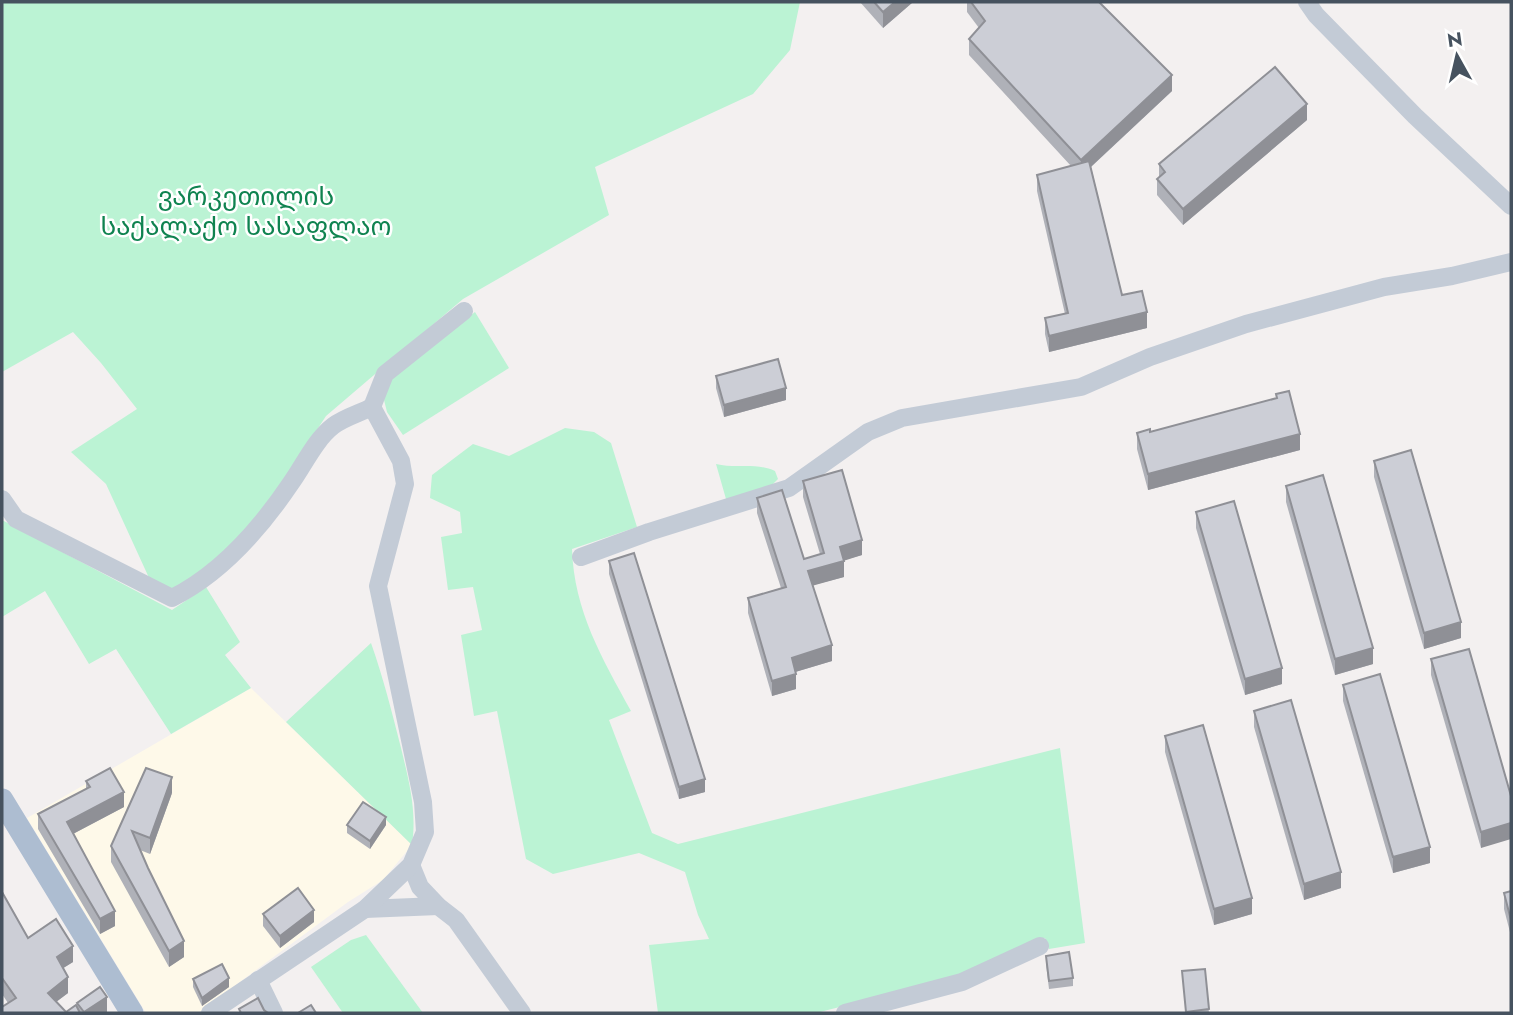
<svg xmlns="http://www.w3.org/2000/svg" width="1513" height="1015" viewBox="0 0 1513 1015" font-family="Jost,'Noto Sans Georgian',sans-serif">
<style>
.commercial{fill:#fef9e9}
.green{fill:#bbf3d4}
.lines{fill:none;stroke-linecap:round;stroke-linejoin:round}
.minor{stroke:#c3cbd6;stroke-width:18}
.major{stroke:#adbdd1;stroke-width:23}
.wall{fill:#afb1b8}
.shaded-wall{fill:#8f9096}
.building{fill:#ccced6;stroke:#8f9096;stroke-width:2}
.labels{text-anchor:middle;stroke-width:5;stroke-linejoin:round;paint-order:stroke}
.park-label{font-size:26px;fill:#0f8350;stroke:#fff}
</style>
<rect width="100%" height="100%" fill="#f3f0f0"/>
<path class="commercial" d="M251,688L412,845L383,880L348,902L198,1013H146L27,818Z"/>
<g class="green">
<path d="M2,2H800L790,50L753,94L595,167L609,215L463,299L326,416L266,508L230,550L189,582L170,590L150,580L106,484L71,452L137,409L101,363L73,332L2,372Z"/>
<path d="M475,312L509,368L403,435L387,412L384,400L390,379Z"/>
<path d="M565,428L594,432L611,443L637,527L572,549C574,611 602,658 631,711L609,720L652,833L678,844L1060,748L1085,943L1049,949L1045,938L958,977L816,1013H658L649,945L709,939L698,915L685,872L639,853L553,874L526,859L497,711L474,716L461,635L482,630L473,587L448,590L441,537L462,533L460,512L430,498L432,475L473,444L509,456Z"/>
<path d="M716,464C736,469 756,462 775,471L778,479L770,487L726,499Z"/>
<path d="M2,520L172,610L206,587L240,642L225,655L251,688L171,734L116,649L89,664L45,591L2,617Z"/>
<path d="M371,643C383,677 392,712 401,748C409,781 417,811 412,845L286,722Z"/>
<path d="M366,935L423,1013H343L311,967L351,940Z"/>
</g>
<g class="lines">
<g class="minor">
<path d="M1307,2L1316,15L1415,116L1511,206"/>
<path d="M2,499L16,519L172,598C222,573 260,529 291,483C304,465 315,440 333,426C343,418 360,413 372,407"/>
<path d="M581,557L649,532L789,488L868,432L902,418L1081,387L1150,357L1246,324L1384,287L1452,276L1511,262"/>
<path d="M411,865L420,887L438,906L456,920L522,1013"/>
<path d="M365,909L438,906"/>
<path d="M258,980L274,1013"/>
<path d="M210,1013L365,909L411,865L425,832L423,802L378,586L405,484L401,461L372,407L385,374L464,311"/>
<path d="M845,1013L962,982L1040,946"/>
</g>
<path class="major" d="M2,800L132,1013"/>
</g>
<g class="wall">
<path d="M860,2H913L883,28Z"/>
<path d="M967,2H1099L1172,91L1091,167L1122,295L1147,328L1049,352L1045,334V318L1065,314L1037,191V175L1071,166L969,55V39L979,28L967,12Z"/>
<path d="M1307,120L1183,225L1157,195V179L1159,177V164Z"/>
<path d="M716,376L786,400L724,417L716,388Z"/>
<path d="M1276,394L1300,450L1148,490L1137,449V433L1150,432L1276,398Z"/>
<path d="M1374,461L1461,638L1424,649L1374,477Z"/>
<path d="M803,481L862,555L844,560V577L813,585L832,661L795,672L796,689L772,696L748,613V598L781,588L757,513V498L804,559L820,554L803,497Z"/>
<path d="M1286,486L1373,664L1335,675L1286,502Z"/>
<path d="M1196,512L1282,684L1245,695L1196,528Z"/>
<path d="M609,561L705,792L679,799L609,574Z"/>
<path d="M1431,659L1511,796L1481,848L1431,675Z"/>
<path d="M1343,685L1430,863L1393,873L1343,701Z"/>
<path d="M1254,711L1341,888L1304,900L1254,727Z"/>
<path d="M1165,736L1252,914L1214,925L1165,752Z"/>
<path d="M86,781L124,807L73,834L115,926L100,934L38,829V814L86,789Z"/>
<path d="M172,793L150,854L140,850L184,957L169,967L111,862V846Z"/>
<path d="M347,825H386L370,849L347,833Z"/>
<path d="M1511,891V936L1504,909V893Z"/>
<path d="M2,892L28,938L73,962L63,968L68,993L56,1002L66,1012L77,1008V1003L107,1013H2L8,1003L2,994Z"/>
<path d="M263,914L314,922L280,948L263,926Z"/>
<path d="M1046,956L1073,978V986L1049,989L1046,964Z"/>
<path d="M1205,969L1209,1013H1186L1182,971Z"/>
<path d="M193,979L229,987L202,1006L193,987Z"/>
</g>
<g class="shaded-wall">
<path d="M895,2H913L883,28V12Z"/>
<path d="M1172,75V91L1081,176V160Z"/>
<path d="M1307,104V120L1183,225V209Z"/>
<path d="M1147,312V328L1049,352V336Z"/>
<path d="M786,388V400L724,417V405Z"/>
<path d="M1300,434V450L1148,490V474Z"/>
<path d="M862,540V555L840,562V547Z"/>
<path d="M844,561V577L808,587V571Z"/>
<path d="M1461,622V638L1424,649V633Z"/>
<path d="M832,645V661L792,673V658Z"/>
<path d="M1373,648V664L1335,675V659Z"/>
<path d="M1282,668V684L1245,695V679Z"/>
<path d="M796,674V689L772,696V681Z"/>
<path d="M172,777V793L150,854V838Z"/>
<path d="M705,779V792L679,799V787Z"/>
<path d="M124,792V807L67,837V822Z"/>
<path d="M386,817V825L370,849V841Z"/>
<path d="M1511,823V839L1481,848V832Z"/>
<path d="M1430,847V863L1393,873V857Z"/>
<path d="M1341,872V888L1304,900V884Z"/>
<path d="M1252,898V914L1214,925V909Z"/>
<path d="M314,910V922L280,948V936Z"/>
<path d="M115,911V926L100,934V919Z"/>
<path d="M184,941V957L169,967V951Z"/>
<path d="M73,946V962L57,972V957Z"/>
<path d="M68,977V993L48,1008V993Z"/>
<path d="M229,978V987L202,1006V998Z"/>
<path d="M107,997V1013H84V1012Z"/>
</g>
<g class="building">
<path d="M874,2H895L883,12Z"/>
<path d="M971,2H1099L1172,75L1081,160L969,39L985,21Z"/>
<path d="M1275,67L1307,104L1183,209L1157,179L1165,172L1159,164Z"/>
<path d="M1089,161L1122,295L1142,291L1147,312L1049,336L1045,318L1068,313L1037,175Z"/>
<path d="M778,359L786,388L724,405L716,376Z"/>
<path d="M1289,391L1300,434L1148,474L1137,433L1150,429V432L1277,398L1276,394Z"/>
<path d="M1411,450L1461,622L1424,633L1374,461Z"/>
<path d="M842,470L862,540L840,547L844,561L808,571L832,645L792,658L796,674L772,681L748,598L786,587L757,498L782,490L804,559L824,553L803,481Z"/>
<path d="M1323,475L1373,648L1335,659L1286,486Z"/>
<path d="M1234,501L1282,668L1245,679L1196,512Z"/>
<path d="M634,553L705,779L679,787L609,561Z"/>
<path d="M1469,649L1511,796V823L1481,832L1431,659Z"/>
<path d="M1380,674L1430,847L1393,857L1343,685Z"/>
<path d="M1291,700L1341,872L1304,884L1254,711Z"/>
<path d="M1203,725L1252,898L1214,909L1165,736Z"/>
<path d="M110,768L124,792L67,822L115,911L100,919L38,814L90,787L86,781Z"/>
<path d="M146,768L172,777L150,838L132,831L148,868L184,941L169,951L111,846Z"/>
<path d="M363,802L386,817L370,841L347,825Z"/>
<path d="M298,888L314,910L280,936L263,914Z"/>
<path d="M1511,891V920L1504,893Z"/>
<path d="M2,892L28,938L56,919L73,946L57,957L68,977L48,993L66,1012L76,1005L80,1013H2V1007L16,998L2,978Z"/>
<path d="M1069,952L1073,978L1049,981L1046,956Z"/>
<path d="M222,964L229,978L202,998L193,979Z"/>
<path d="M1205,969L1209,1009L1186,1012L1182,971Z"/>
<path d="M100,987L107,997L84,1012L77,1003Z"/>
<path d="M258,998L264,1010L268,1013H241L239,1009Z"/>
<path d="M311,1005L316,1013H298Z"/>
</g>
<g class="labels">
<g class="park-label">
<text x="246" y="205">ვარკეთილის<tspan x="246" dy="30">საქალაქო სასაფლაო</tspan></text>
</g>
</g>
<rect width="1513" height="1015" fill="none" stroke="#46525f" stroke-width="7"/>
<g transform="translate(1457 56) rotate(352)" stroke="#ffffff" stroke-width="5" paint-order="stroke">
<path d="M0-5L12 26L0 18L-12 26Z" fill="#46525f"/>
<text y="-10" font-size="19" font-weight="bold" text-anchor="middle" fill="#46525f">N</text>
</g>
</svg>
